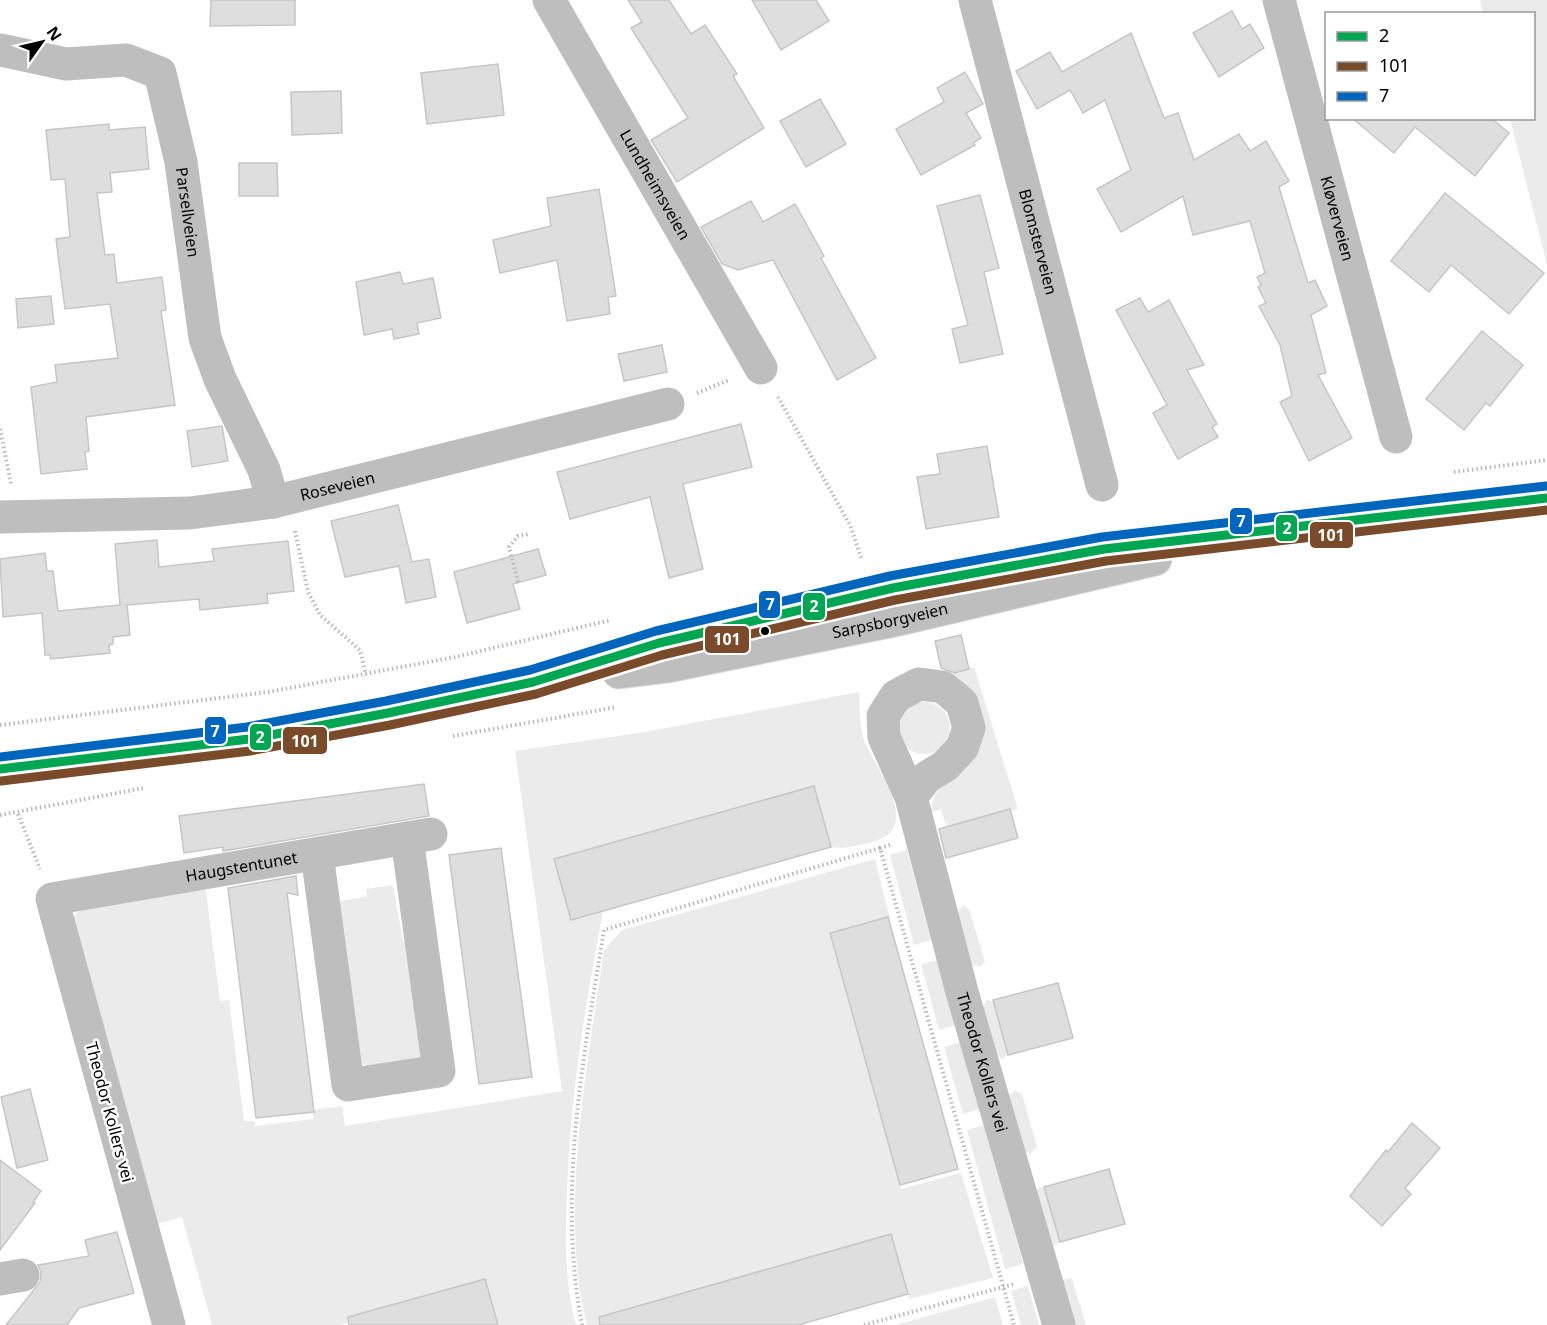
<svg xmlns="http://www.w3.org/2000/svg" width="1547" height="1325" viewBox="0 0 1547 1325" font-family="'Noto Sans',sans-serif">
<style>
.green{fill:#ebebeb}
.building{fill:#dedede;stroke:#c6c6c6;stroke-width:1.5}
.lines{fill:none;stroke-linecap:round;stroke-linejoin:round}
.highway-casing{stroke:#dbdbdb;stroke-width:35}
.path{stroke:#b9b9b9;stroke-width:4;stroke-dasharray:1.5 3;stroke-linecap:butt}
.minor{stroke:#bebebe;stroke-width:33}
.highway{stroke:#bebebe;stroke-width:33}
.bus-1-casing{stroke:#fff;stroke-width:14}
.bus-2-casing{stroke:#fff;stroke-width:14}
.bus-3-casing{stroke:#fff;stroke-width:14}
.bus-1{stroke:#00a651;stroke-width:9}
.bus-2{stroke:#7a4b2a;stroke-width:9}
.bus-3{stroke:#0065bd;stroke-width:9}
.bus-dot{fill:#000;stroke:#fff;stroke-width:2}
.labels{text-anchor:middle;stroke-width:5;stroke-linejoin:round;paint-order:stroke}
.street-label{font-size:16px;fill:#000;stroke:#fff}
.line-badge{stroke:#fff;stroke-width:2}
.badge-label{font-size:16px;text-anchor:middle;font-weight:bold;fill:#fff}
</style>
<rect width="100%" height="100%" fill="#fff"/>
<g class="green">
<path d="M1480,0H1547V265L1510,119L1534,118V14L1483,13Z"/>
<path d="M974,667L1018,809L947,829L941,809L931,812C932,773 985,771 983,724C983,703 968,686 953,673Z"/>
<path d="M859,692C860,708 859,728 865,743C878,771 924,829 872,842C857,846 845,849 831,847L557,861L574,919L603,912C585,1005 570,1098 567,1193C565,1237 564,1281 576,1325H495L483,1284L340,1325H212L182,1217L156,1224L72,919L83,906L205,884L220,1001L229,1000L244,1121H254L255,1126L313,1119V1110L342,1106L345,1126L562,1091L515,751L645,732Z"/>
<circle cx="924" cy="728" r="26"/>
<path d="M907,850L931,940L914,945L890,855Z"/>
<path d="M875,859L890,919L830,936L901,1189L961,1173L993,1278L909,1299L892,1240L636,1325H587C558,1214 588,1062 604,950L622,930Z"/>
<path d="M393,885L403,942L410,939L421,1058L369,1067L360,1063L337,902L367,896L366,889Z"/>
<path d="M963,905L969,909L985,962L980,967L971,964L957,913Z"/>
<path d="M938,960L956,1025L939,1030L921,964Z"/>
<path d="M987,1000L994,1002L1007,1055L1003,1059L997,1056L983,1007Z"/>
<path d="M961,1042L980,1109L963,1114L944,1047Z"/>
<path d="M1015,1091L1022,1094L1037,1147L1030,1154L1023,1150L1009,1096Z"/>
<path d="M985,1125L1023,1264L1005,1269L967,1130Z"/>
<path d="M1040,1187L1046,1189L1060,1242L1053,1246L1036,1190Z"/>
<path d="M1069,1278L1072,1279L1086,1325H1072L1061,1281Z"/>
<path d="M1028,1286L1039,1325H1021L1011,1291Z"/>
<path d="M995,1297L1003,1325H896Z"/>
</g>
<g class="building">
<path d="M211,0H295V25L210,26Z"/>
<path d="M628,0H669L691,34L705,25L737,74L733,76L764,128L677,182L651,140L688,118L631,28L642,22Z"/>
<path d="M752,0H816L829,21L781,50Z"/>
<path d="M1232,11L1242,29L1250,24L1264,48L1219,77L1193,33Z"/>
<path d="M1131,33L1164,118L1178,113L1194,160L1239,134L1250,151L1266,141L1289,181L1279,187L1308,283L1315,280L1327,306L1311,315L1326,373L1318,375L1352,438L1309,461L1280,402L1292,396L1280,345L1259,306L1266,303L1258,287L1261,285L1257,277L1265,273L1250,221L1193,235L1183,196L1121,232L1097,189L1131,170L1105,100L1083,113L1070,90L1037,109L1016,71L1050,52L1062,72Z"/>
<path d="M498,64L504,115L427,124L421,73Z"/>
<path d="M965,72L983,104L966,113L981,138L973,143L975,145L921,175L896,129L944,102L937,88Z"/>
<path d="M341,91L342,133L292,135L291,92Z"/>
<path d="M820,99L846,144L806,167L780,121Z"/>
<path d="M1352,118H1491L1509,133L1475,176L1415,127L1394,153Z"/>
<path d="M109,124V130L145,127L149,169L110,173L112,192L97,193L105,255L114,254L117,283L162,277L166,310L161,311L175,405L86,417L89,451L85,452L87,469L41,474L31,387L57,382L55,365L118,358L110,304L65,309L56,239L70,237L65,179L51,180L46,130Z"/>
<path d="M239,163H277L278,196H239Z"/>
<path d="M599,189L616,296L608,297L610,314L567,321L557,260L500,273L493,240L551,226L547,198Z"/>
<path d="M1445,193L1544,273L1509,314L1451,265L1429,292L1391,261Z"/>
<path d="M980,195L999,268L984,272L1003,354L960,363L952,329L968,325L937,206Z"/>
<path d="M751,201L763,222L795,204L824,256L821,258L876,358L837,380L773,260L738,270L722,264L701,227Z"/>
<path d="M400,272L403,284L433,278L441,318L417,323L419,334L394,339L392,329L364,335L356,282Z"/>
<path d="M51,296L54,324L18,328L16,299Z"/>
<path d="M1140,298L1148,312L1169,300L1204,365L1187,370L1217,424L1212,427L1218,437L1178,459L1153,413L1167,405L1116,310Z"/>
<path d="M1482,331L1523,365L1490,406L1486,403L1464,430L1426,399Z"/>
<path d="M662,345L667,372L624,381L618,354Z"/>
<path d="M741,424L752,467L683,484L703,569L669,578L650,497L570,519L557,472Z"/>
<path d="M222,426L228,461L192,467L187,431Z"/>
<path d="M987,446L999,517L926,529L917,477L940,474L937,454Z"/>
<path d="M398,505L412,562L429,559L436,597L406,603L399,566L345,577L331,521Z"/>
<path d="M157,540L159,567L214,561L212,549L288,541L294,591L267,594L268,603L200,610L199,599L127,605L130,635L113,637V644L109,645L110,653L51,659L50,655H45L42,613L3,617L0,559L45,553L47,571H53L58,611L120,605L115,544Z"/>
<path d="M538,549L546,575L513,584L520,609L467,623L454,572Z"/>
<path d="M961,635L969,669L955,673L941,668L935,641Z"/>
<path d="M424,784L429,816L223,851V847L184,853L179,816Z"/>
<path d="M814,786L831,847L571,920L554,859Z"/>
<path d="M1010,809L1018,838L946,858L939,829Z"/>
<path d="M501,848L532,1077L479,1084L449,855Z"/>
<path d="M296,876L298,895L287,893L314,1112L256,1118L228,888Z"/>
<path d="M888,917L958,1169L900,1185L830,933Z"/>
<path d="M1058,983L1073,1038L1008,1055L993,1000Z"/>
<path d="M30,1089L48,1160L17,1168L1,1097Z"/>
<path d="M1412,1123L1440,1148L1405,1188L1411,1194L1382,1226L1350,1196L1386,1150L1388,1152Z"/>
<path d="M0,1160L41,1191L33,1202L35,1203L0,1250Z"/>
<path d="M1109,1169L1125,1224L1060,1242L1044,1187Z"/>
<path d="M117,1232L134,1293L79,1308L67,1325H6L40,1282L41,1272L38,1265L89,1256L85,1240Z"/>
<path d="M891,1234L908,1294L798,1325H600L599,1317Z"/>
<path d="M485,1279L498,1325H349L348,1317Z"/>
</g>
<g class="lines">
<defs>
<g id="highway">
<path id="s8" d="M619,672L667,666L899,619L1155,559"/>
<path d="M0,769L249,739L388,713L533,682L659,643L893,588L1104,549L1547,498"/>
</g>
</defs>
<use href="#highway" class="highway-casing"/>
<g class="path">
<path d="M697,393L729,380"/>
<path d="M778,397L850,525L862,560"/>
<path d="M0,429L11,484"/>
<path d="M1454,472L1547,460"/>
<path d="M295,531L308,592L320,615L360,650L366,675"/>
<path d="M518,582L509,547L518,536L529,534"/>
<path d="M0,725L268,692L455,657L611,620"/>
<path d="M453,736L617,707"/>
<path d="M18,814L40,869"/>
<path d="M0,815L144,788"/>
<path d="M890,845L880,848L1014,1325"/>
<path d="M582,1325C557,1193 583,1061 604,930L880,848"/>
<path d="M864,1325L1014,1284"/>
</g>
<g class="minor">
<path id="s1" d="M549,0L761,368"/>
<path id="s2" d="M975,0L1102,485"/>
<path id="s3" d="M1279,0L1396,437"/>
<path id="s4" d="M0,50L66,64L126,60L160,73L181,162L205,338L220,379L264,470L273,502"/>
<path id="s5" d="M0,517L190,513L273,502L668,404"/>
<path id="s6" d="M911,797L927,777L945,766L962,748L969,728L962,703L943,687L919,684L896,696L883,716L884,737L911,797L962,992L1059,1325"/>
<path d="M317,854L348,1085L439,1071L407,838"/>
<path d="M0,1279L23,1275"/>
<path id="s7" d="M169,1325L52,899L431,834"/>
</g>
<use href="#highway" class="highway"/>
<defs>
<path id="bus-1" d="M0,769L249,739L388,713L533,682L659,643L893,588L1104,549L1547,498"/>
<path id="bus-2" d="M1,781L250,751L390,725L536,694L662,655L895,600L1106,561L1547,510"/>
<path id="bus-3" d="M0,757L247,727L386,701L530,670L656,631L890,576L1102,537L1546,486"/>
</defs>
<use href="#bus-1" class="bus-1-casing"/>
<use href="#bus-2" class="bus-2-casing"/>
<use href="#bus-3" class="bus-3-casing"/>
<use href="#bus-1" class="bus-1"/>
<use href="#bus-2" class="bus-2"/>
<use href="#bus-3" class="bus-3"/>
</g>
<circle class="bus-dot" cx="765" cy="631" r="5"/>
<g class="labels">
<g class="street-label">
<text dy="6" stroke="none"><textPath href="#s1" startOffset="213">Lundheimsveien</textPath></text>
<text dy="6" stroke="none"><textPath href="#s4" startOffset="306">Parsellveien</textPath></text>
<text dy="6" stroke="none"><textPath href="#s3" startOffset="226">Kløverveien</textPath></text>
<text dy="6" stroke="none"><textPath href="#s2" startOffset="250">Blomsterveien</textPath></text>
<text dy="6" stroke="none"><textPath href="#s5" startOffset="340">Roseveien</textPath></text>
<text dy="6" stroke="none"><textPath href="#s8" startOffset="276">Sarpsborgveien</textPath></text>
<text dy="6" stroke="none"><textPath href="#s7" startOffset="634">Haugstentunet</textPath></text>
<text dy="6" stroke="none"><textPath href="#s6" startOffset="579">Theodor Kollers vei</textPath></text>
<text transform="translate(110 1112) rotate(75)" y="6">Theodor Kollers vei</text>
</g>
</g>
<g class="line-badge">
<rect x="1229" y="507" width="24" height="28" rx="6" fill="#0065bd"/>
<rect x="1275" y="514" width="23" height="28" rx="6" fill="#00a651"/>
<rect x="1309" y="521" width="45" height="28" rx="6" fill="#7a4b2a"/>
<rect x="758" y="590" width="23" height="29" rx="6" fill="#0065bd"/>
<rect x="802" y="592" width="24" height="29" rx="6" fill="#00a651"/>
<rect x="704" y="625" width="46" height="29" rx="6" fill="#7a4b2a"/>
<rect x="204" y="716" width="23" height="29" rx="6" fill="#0065bd"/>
<rect x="249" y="723" width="23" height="28" rx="6" fill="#00a651"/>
<rect x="282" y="726" width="46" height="29" rx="6" fill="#7a4b2a"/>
</g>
<g class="badge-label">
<text x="1241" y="527">7</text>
<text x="1287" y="534">2</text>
<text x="1331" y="541">101</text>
<text x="770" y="610">7</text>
<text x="814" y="612">2</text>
<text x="727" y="645">101</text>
<text x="215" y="737">7</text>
<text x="260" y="743">2</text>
<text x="305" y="747">101</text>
</g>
<rect x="1325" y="12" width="210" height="108" fill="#ffffff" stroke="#999999" stroke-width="1.5"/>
<rect x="1337" y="32" width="30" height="9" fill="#00a651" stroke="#999999" stroke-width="1.5"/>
<text x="1379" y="42" font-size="18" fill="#000000">2</text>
<rect x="1337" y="62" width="30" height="9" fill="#7a4b2a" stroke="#999999" stroke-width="1.5"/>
<text x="1379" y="72" font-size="18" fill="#000000">101</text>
<rect x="1337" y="92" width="30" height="9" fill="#0065bd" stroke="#999999" stroke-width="1.5"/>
<text x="1379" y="102" font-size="18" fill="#000000">7</text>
<g transform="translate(42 42) rotate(56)" stroke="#ffffff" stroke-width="4.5" paint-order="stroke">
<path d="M0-4.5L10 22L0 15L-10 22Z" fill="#000000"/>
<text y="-9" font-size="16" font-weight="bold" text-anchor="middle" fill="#000000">N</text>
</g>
</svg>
